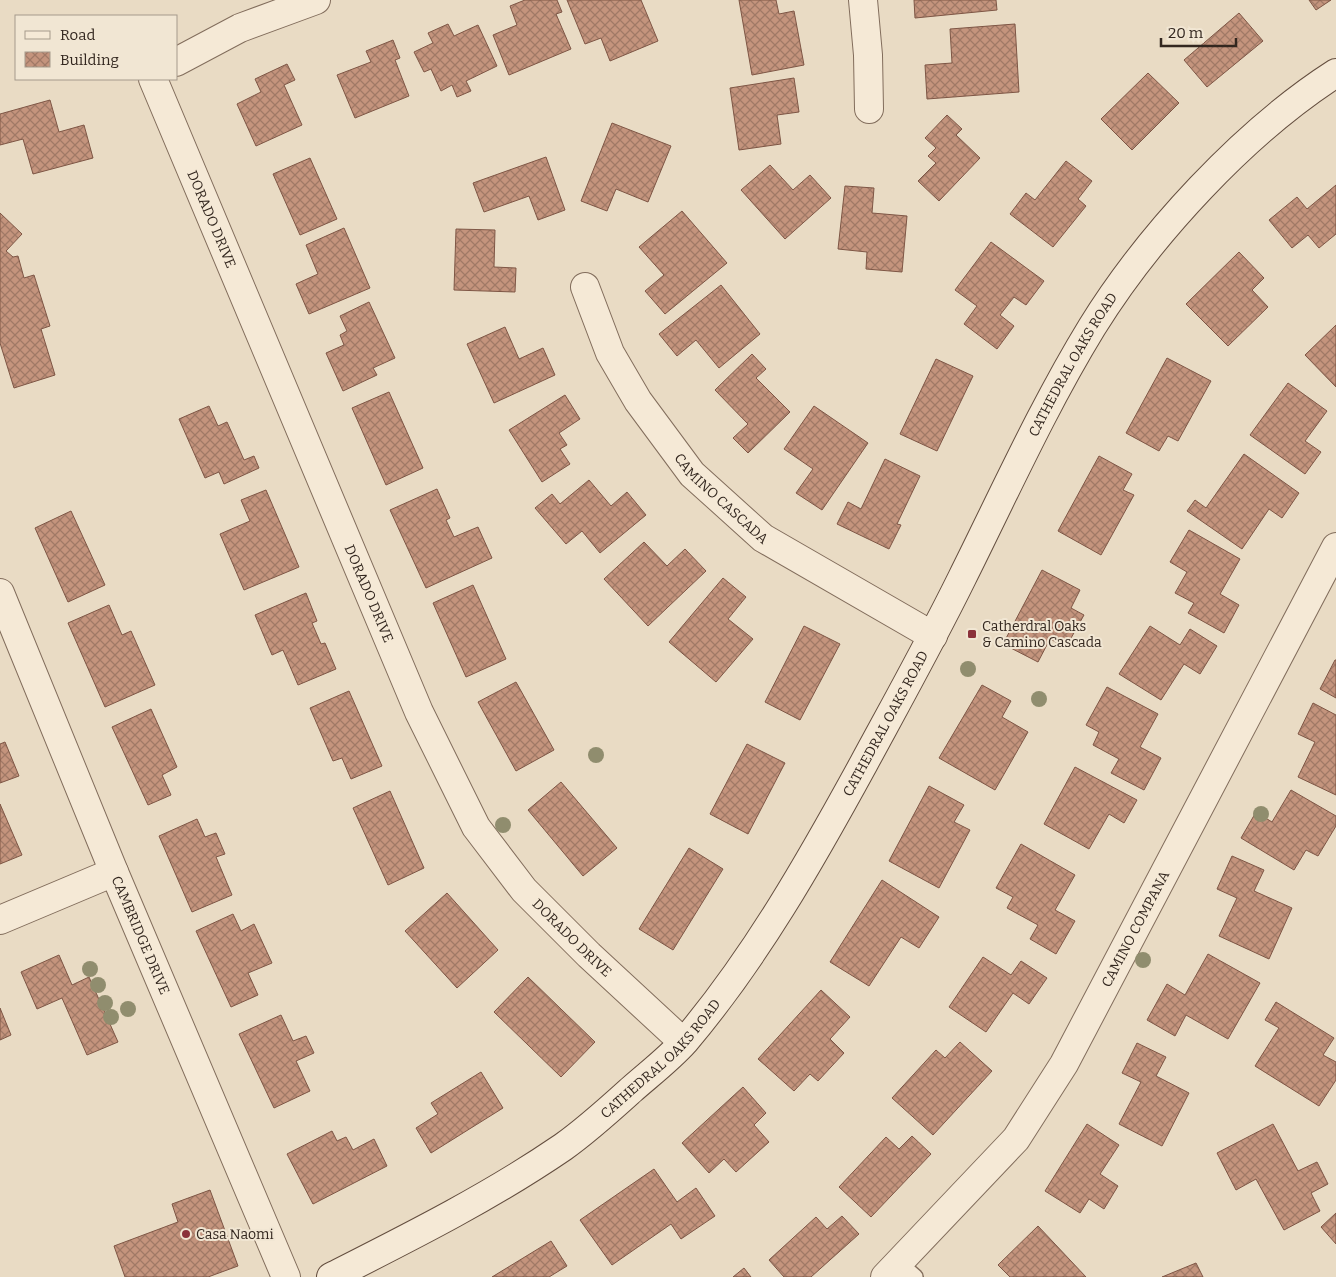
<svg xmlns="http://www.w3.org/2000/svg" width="1336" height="1277" viewBox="0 0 1336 1277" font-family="Bitter,serif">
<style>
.building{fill:url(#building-cross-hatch);stroke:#7e5645}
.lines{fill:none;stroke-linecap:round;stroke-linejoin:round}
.service-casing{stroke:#826d5c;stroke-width:18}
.minor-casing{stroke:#826d5c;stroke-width:30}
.tertiary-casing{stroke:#826d5c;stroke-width:30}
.secondary-casing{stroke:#644e3f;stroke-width:30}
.service{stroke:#f5e9d6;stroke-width:15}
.minor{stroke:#f5e9d6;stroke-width:28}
.tertiary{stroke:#f5e9d6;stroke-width:28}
.secondary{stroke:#f5e9d6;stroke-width:28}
.tree{fill:#908d6e}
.poi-dot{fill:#8b323b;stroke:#f1e6d3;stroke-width:2}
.labels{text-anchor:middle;stroke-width:4;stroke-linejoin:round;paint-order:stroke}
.street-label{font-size:14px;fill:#33271f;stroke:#f1e6d3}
.poi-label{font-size:14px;fill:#33271f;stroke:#f1e6d3;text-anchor:start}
</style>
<defs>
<pattern id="building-cross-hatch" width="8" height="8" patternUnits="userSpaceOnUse" patternTransform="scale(1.25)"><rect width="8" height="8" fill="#c4947d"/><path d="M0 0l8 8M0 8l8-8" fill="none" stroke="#a07966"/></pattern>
</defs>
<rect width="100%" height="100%" fill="#e9dbc4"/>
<g class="building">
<path d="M525,0H557L562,12L556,14L571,49L509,75L493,35L517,25L510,6Z"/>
<path d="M567,0H641L658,41L610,61L601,38L585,44Z"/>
<path d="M739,0H776L779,14L794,11L804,65L752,75Z"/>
<path d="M914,0H996L997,10L915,18Z"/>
<path d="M1309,0H1331L1316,10Z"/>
<path d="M1239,13L1263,41L1207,87L1184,60Z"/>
<path d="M448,24L454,36L478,25L497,66L466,81L471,91L457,97L452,85L441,91L431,69L424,72L414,52L433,43L428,33Z"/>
<path d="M1015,24L1019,92L927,99L925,65L952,63L950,29Z"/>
<path d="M393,40L400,58L395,60L409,96L355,118L337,75L371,62L366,51Z"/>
<path d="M287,64L295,80L284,85L302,125L256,146L237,104L261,92L255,79Z"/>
<path d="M1148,73L1179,103L1132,150L1101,119Z"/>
<path d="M794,78L799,112L777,115L781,144L739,150L730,88Z"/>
<path d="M50,100L59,132L84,125L93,158L33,174L23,139L0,145V114Z"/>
<path d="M947,115L962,129L956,135L980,158L939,201L918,181L936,163L928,156L936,148L925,138Z"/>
<path d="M612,123L671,146L648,202L616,189L607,211L581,201Z"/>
<path d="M546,157L565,210L538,220L529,196L484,212L473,183Z"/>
<path d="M310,158L337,219L300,235L273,174Z"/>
<path d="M1066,161L1092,181L1078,199L1086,206L1053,247L1010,214L1026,193L1035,200Z"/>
<path d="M770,165L793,190L810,175L831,198L785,239L741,190Z"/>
<path d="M1336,185V234L1319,248L1308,235L1292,248L1269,220L1297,197L1307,209Z"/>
<path d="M845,186L874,188L872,213L907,216L902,272L866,269L867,252L838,249Z"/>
<path d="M682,211L727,263L665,314L645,291L664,275L639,247Z"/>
<path d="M0,213L22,234L6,251L13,257L18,256L24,278L34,275L50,326L41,329L55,375L14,388L0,343Z"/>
<path d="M344,228L370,288L309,314L296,284L318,274L306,245Z"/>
<path d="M456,229L495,230L494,267L516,268L515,292L454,290Z"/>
<path d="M991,242L1044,281L1026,305L1014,297L1000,315L1014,326L997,349L964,324L977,306L955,290Z"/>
<path d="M1239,252L1264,278L1252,290L1268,307L1228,346L1186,304Z"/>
<path d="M721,285L760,334L719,368L696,340L677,356L659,334Z"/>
<path d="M369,302L395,358L373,368L377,375L343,391L326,353L344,345L340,335L347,331L340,316Z"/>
<path d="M1336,325V387L1305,355Z"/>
<path d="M505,327L519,359L543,348L555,375L494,403L467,344Z"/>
<path d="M752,354L766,369L756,378L790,412L748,453L733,438L748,424L715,390Z"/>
<path d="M1167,358L1211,381L1178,441L1168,436L1159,451L1126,433Z"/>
<path d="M936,359L973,376L937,451L900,434Z"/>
<path d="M1288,383L1327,411L1305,441L1321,452L1305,474L1250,435Z"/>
<path d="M389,392L423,468L386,485L352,408Z"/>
<path d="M565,395L580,419L559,433L567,445L560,449L570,464L542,482L509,430Z"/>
<path d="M209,406L218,426L227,422L244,460L254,456L259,468L224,484L219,472L205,478L179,419Z"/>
<path d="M814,406L868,443L822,510L796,493L813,469L784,449Z"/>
<path d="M1244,454L1299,493L1282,518L1269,509L1242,549L1187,511L1195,500L1206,508Z"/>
<path d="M1099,456L1132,474L1123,490L1134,495L1101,555L1058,531Z"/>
<path d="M885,459L920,476L897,524L901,525L889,549L837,524L848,502L861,509Z"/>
<path d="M589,480L611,506L627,492L646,515L600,553L582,531L566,544L535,508L552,494L560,504Z"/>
<path d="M437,489L450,518L446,520L454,537L478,527L492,558L426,588L390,510Z"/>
<path d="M266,490L299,567L244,590L220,534L250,521L241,500Z"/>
<path d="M71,511L105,585L68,602L35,528Z"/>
<path d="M1189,530L1240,559L1220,594L1239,605L1224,633L1188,613L1194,603L1175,593L1187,572L1170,562Z"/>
<path d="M644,542L667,566L685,549L706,571L648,626L604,579Z"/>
<path d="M1042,570L1080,590L1071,608L1084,615L1066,647L1050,639L1038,662L1003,644Z"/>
<path d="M723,578L746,597L728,619L753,639L716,682L669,642Z"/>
<path d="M473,585L506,659L466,677L433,603Z"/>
<path d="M306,593L317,621L312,623L321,644L325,643L336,669L298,685L283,650L272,655L255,615Z"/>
<path d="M109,605L122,635L131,631L155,685L105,707L68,623Z"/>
<path d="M804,626L840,644L800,720L765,702Z"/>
<path d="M1150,626L1180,645L1190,629L1217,646L1200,674L1184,664L1161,700L1119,674Z"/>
<path d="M1335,660H1336V698L1320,689Z"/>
<path d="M516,682L554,750L516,771L478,702Z"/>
<path d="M982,685L1011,701L1002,717L1028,732L995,790L939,758Z"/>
<path d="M1107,687L1158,714L1140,747L1161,758L1144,790L1111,773L1119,759L1093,745L1099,732L1086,725Z"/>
<path d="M349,691L382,766L351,779L342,758L333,761L310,708Z"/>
<path d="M1313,703L1336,715V795L1298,777L1315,742L1298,734Z"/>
<path d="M151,709L177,767L162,775L171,795L148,805L112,727Z"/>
<path d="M5,742L19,776L0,783V744Z"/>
<path d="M747,744L785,763L748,834L710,814Z"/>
<path d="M1075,767L1137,800L1124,823L1109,814L1089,849L1044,824Z"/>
<path d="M561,782L617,848L583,876L528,810Z"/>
<path d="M929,786L964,805L954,822L970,830L939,888L889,861Z"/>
<path d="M1291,790L1336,816V826L1318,856L1306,850L1294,870L1241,838L1256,812L1272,822Z"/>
<path d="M390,791L424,868L388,885L353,808Z"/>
<path d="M0,804L22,855L0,864Z"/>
<path d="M197,819L205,837L216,833L225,854L216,857L232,895L192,912L159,836Z"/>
<path d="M1021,844L1075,875L1055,910L1075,921L1056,954L1030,939L1038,925L1007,908L1013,897L996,888Z"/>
<path d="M689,848L723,869L673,950L639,929Z"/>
<path d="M1232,856L1264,870L1254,891L1292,908L1269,959L1219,936L1237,898L1217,889Z"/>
<path d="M882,880L939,917L919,948L901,937L869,986L830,962Z"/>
<path d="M447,893L498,950L457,988L405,931Z"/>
<path d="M233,914L241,931L254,924L272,963L248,973L258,995L231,1007L196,931Z"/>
<path d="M1208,954L1260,983L1228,1039L1186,1015L1175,1036L1147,1020L1167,984L1185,995Z"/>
<path d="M59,955L72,985L89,977L118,1042L87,1055L62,998L37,1009L21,972Z"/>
<path d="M983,957L1011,975L1021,961L1047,978L1029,1004L1013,993L986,1032L949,1007Z"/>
<path d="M528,977L595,1042L561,1077L494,1012Z"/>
<path d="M821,990L850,1017L830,1039L844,1053L818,1081L810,1074L794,1091L758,1059Z"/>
<path d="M1276,1002L1334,1038L1323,1055L1336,1062V1080L1319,1106L1255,1066L1279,1028L1265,1020Z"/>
<path d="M0,1008L11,1035L0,1040Z"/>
<path d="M281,1015L293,1041L306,1036L314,1053L296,1061L310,1091L274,1108L239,1034Z"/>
<path d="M960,1042L992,1071L933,1135L892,1098L936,1050L945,1058Z"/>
<path d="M1137,1043L1166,1057L1156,1076L1189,1093L1162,1146L1119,1124L1141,1082L1122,1073Z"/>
<path d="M481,1072L503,1108L431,1153L416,1128L438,1114L431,1103Z"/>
<path d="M743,1087L766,1113L754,1125L769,1142L736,1172L724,1159L709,1173L682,1143Z"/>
<path d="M1087,1124L1119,1145L1100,1174L1118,1186L1104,1209L1089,1199L1080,1213L1045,1191Z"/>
<path d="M1273,1124L1298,1171L1317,1162L1328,1184L1311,1193L1320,1211L1284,1230L1256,1179L1236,1190L1217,1153Z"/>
<path d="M332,1131L337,1141L346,1137L353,1150L374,1139L387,1166L313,1204L287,1154Z"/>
<path d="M912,1136L931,1154L871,1217L839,1187L886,1137L899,1149Z"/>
<path d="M654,1169L677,1202L696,1188L715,1216L681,1239L671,1224L612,1265L580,1220Z"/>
<path d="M210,1190L238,1266L208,1277H125L114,1246L178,1222L172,1204Z"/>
<path d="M1336,1213V1244L1321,1227Z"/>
<path d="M842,1216L859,1234L811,1277H784L769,1260L816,1217L827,1229Z"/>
<path d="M1038,1226L1086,1277H1010L998,1265Z"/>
<path d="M551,1241L567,1266L549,1277H492Z"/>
<path d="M1196,1263L1203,1277H1162Z"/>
<path d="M744,1268L751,1277H733Z"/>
</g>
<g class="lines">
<defs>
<path id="service" d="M899,1263L915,1277"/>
<g id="minor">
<path d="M863,0L868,55L869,109"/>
<path d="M176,62L240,28L316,0"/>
<path id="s1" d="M153,79L419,712L476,827L524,890L589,955L683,1042"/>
<path id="s2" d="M585,287L610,353L638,401L692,474L763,538L933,636"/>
<path d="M0,920L114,872"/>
<path id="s3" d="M885,1277L1016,1139L1064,1064L1336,547"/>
</g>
<g id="tertiary">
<path id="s4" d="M0,593L114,872L286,1277"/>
</g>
<g id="secondary">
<path id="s5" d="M331,1277C410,1237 490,1197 563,1147C587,1130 610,1109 631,1090C649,1074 669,1059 685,1041C756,957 811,860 864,763C897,702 931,641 962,578C1004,494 1043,407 1092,327C1149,235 1244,132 1336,73"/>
</g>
</defs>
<use href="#service" class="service-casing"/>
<use href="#minor" class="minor-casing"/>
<use href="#tertiary" class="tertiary-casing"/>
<use href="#secondary" class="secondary-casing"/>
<use href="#service" class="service"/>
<use href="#minor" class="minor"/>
<use href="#tertiary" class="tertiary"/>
<use href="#secondary" class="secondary"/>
</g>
<g class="tree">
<circle cx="968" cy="669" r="8"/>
<circle cx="1039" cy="699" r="8"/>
<circle cx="596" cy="755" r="8"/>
<circle cx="1261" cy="814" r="8"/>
<circle cx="503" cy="825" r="8"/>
<circle cx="1143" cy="960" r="8"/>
<circle cx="90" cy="969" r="8"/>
<circle cx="98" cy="985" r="8"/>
<circle cx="105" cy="1003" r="8"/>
<circle cx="128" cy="1009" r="8"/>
<circle cx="111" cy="1017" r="8"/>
</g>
<g class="poi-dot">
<rect x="967" y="629" width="10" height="10" rx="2.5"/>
<circle cx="186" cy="1234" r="5"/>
</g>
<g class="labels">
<g class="street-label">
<text dy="5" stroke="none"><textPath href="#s1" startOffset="152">DORADO DRIVE</textPath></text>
<text dy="5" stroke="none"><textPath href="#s5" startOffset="1209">CATHEDRAL OAKS ROAD</textPath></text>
<text dy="5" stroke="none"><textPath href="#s2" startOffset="255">CAMINO CASCADA</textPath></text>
<text dy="5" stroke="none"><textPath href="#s1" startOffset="558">DORADO DRIVE</textPath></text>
<text dy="5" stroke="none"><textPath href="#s5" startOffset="804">CATHEDRAL OAKS ROAD</textPath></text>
<text dy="5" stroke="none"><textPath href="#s3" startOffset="432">CAMINO COMPANA</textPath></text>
<text dy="5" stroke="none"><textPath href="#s4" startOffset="370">CAMBRIDGE DRIVE</textPath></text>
<text dy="5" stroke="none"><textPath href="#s1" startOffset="962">DORADO DRIVE</textPath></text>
<text dy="5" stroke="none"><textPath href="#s5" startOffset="398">CATHEDRAL OAKS ROAD</textPath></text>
</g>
<g class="poi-label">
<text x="982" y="631">Catherdral Oaks<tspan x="982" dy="16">&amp; Camino Cascada</tspan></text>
<text x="196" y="1239">Casa Naomi</text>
</g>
</g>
<rect x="15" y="15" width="162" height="65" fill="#f1e6d3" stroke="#a59a8b"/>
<rect x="25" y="31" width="25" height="8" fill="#f5e9d6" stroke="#a59a8b"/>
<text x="60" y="40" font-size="15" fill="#33271f">Road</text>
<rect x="25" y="52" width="25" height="15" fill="url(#building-cross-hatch)" stroke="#a59a8b"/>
<text x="60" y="65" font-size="15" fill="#33271f">Building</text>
<path d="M1161 38v8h75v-8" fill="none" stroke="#33271f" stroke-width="2.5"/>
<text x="1168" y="38" font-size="15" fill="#33271f" stroke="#f1e6d3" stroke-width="4" paint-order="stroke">20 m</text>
</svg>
